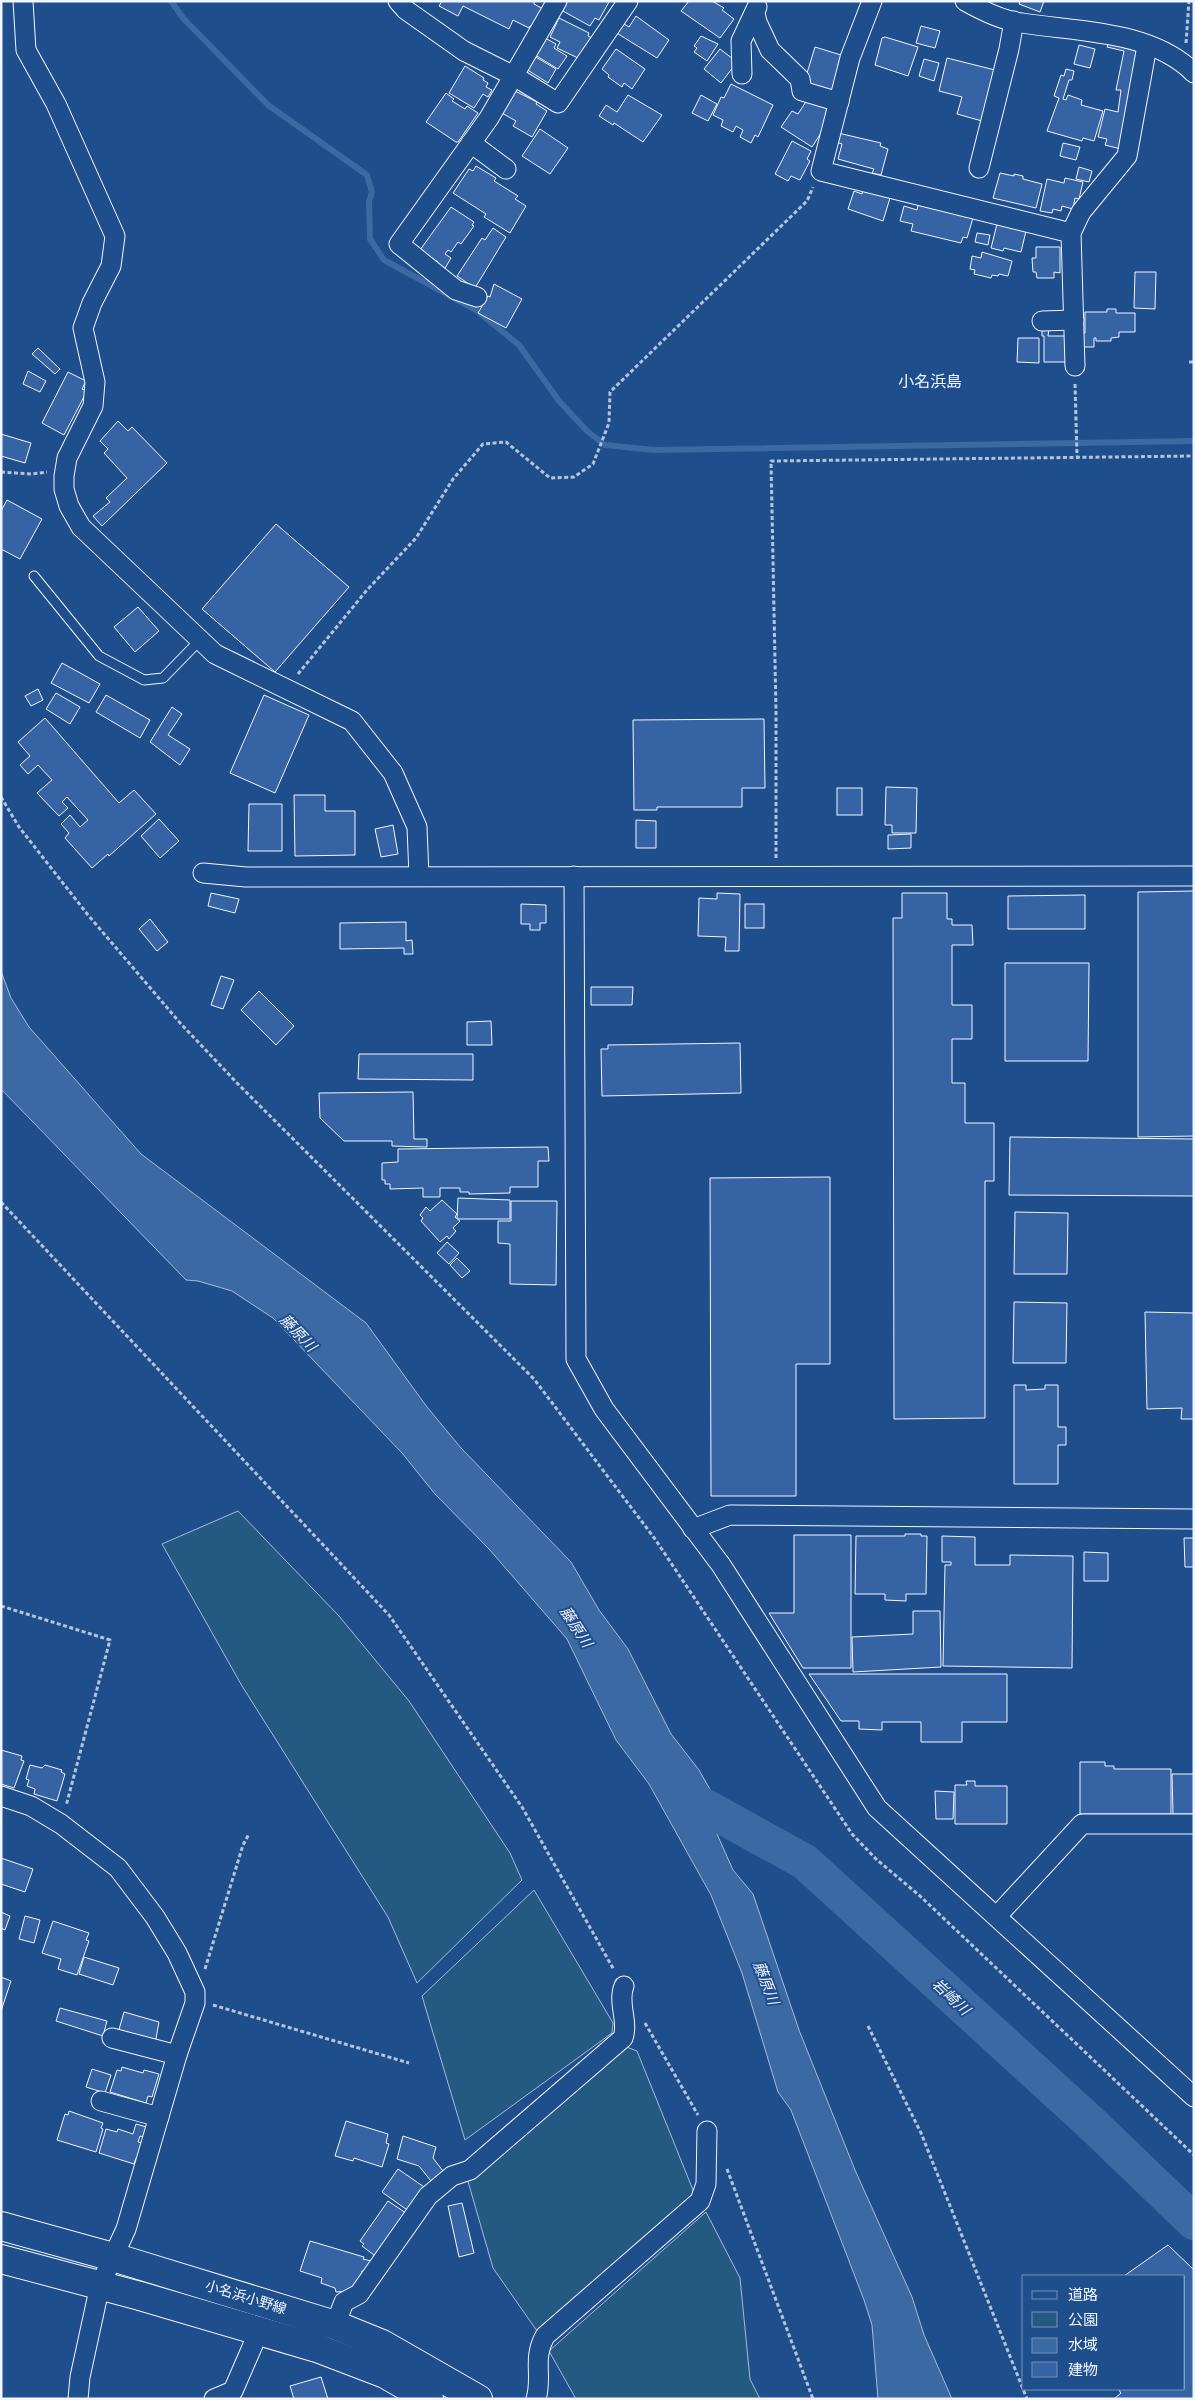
<svg xmlns="http://www.w3.org/2000/svg" width="1195" height="2400" viewBox="0 0 1195 2400" font-family="Mulish,'Noto Sans JP',sans-serif">
<style>
.green{fill:#245a82;stroke:#a8bbd7}
.water{fill:#3b69a3;stroke:#a8bbd7}
.lines{fill:none;stroke-linecap:round;stroke-linejoin:round}
.stream{stroke:#3b69a3;stroke-width:6}
.river{stroke:#3b69a3;stroke-width:36}
.building{fill:#3563a3;stroke:#f2f6ff}
.lane-casing{stroke:#f2f6ff;stroke-width:11}
.street-casing{stroke:#f2f6ff;stroke-width:21}
.primary-casing{stroke:#f2f6ff;stroke-width:30}
.path{stroke:#b3c4dc;stroke-width:3;stroke-dasharray:4 2.5;stroke-linecap:butt}
.lane{stroke:#1f4e8c;stroke-width:9}
.street{stroke:#1f4e8c;stroke-width:19}
.primary{stroke:#1f4e8c;stroke-width:28}
.labels{text-anchor:middle;stroke-width:4;stroke-linejoin:round;paint-order:stroke}
.street-label{font-size:14px;fill:#f2f6ff;stroke:#1f4e8c}
.water-label{font-size:15px;font-style:italic;fill:#f2f6ff;stroke:#1f4e8c}
.quarter-label{font-size:16px;fill:#f2f6ff;stroke:#1f4e8c}
</style>
<rect width="100%" height="100%" fill="#1f4e8c"/>
<g class="green">
<path d="M238,1511L339,1616L409,1701L510,1853L522,1880L417,1983L388,1917L242,1686L162,1544Z"/>
<path d="M534,1890L613,2023L612,2033L465,2140L422,1996Z"/>
<path d="M619,2044L637,2051L695,2195L537,2331L493,2268L467,2178Z"/>
<path d="M706,2212L740,2278L750,2379L760,2399H576L549,2351Z"/>
</g>
<path class="water" d="M1,971L11,998L29,1027L141,1154L366,1323L427,1407L461,1448L571,1562L599,1610L628,1649L671,1734L699,1770L712,1793L713,1825L733,1870L753,1894L799,2030L855,2170L912,2297L924,2335L952,2399H878L872,2325L864,2300L791,2110L778,2092L742,1973L711,1895L649,1784L616,1740L567,1639L489,1549L435,1494L402,1453L273,1318L232,1291L198,1281L186,1280L1,1089Z"/>
<g class="lines">
<path class="stream" d="M171,1L183,18L268,105L367,175L372,192L369,202L370,239L384,260L476,310L519,345L559,401L587,431L605,445L654,450L1194,441"/>
<path class="river" d="M689,1798L805,1862L1091,2123L1194,2222"/>
</g>
<g class="building">
<path d="M442,1H534V4L545,10L536,28L530,26L529,28L513,20L509,29L463,6L458,16L439,6Z"/>
<path d="M565,1H607L609,2L599,20L595,18L590,26L561,10Z"/>
<path d="M689,1H712L724,8L722,10L734,19L720,38L681,11Z"/>
<path d="M1020,1H1044L1040,12L1019,4Z"/>
<path d="M636,16L669,40L657,58L615,32L621,22L629,27Z"/>
<path d="M559,18L589,33L588,36L594,39L580,59L557,48L560,42L550,37Z"/>
<path d="M921,26L940,31L935,48L916,43Z"/>
<path d="M701,36L718,44L707,61L694,52L697,48L694,46Z"/>
<path d="M885,37L918,47L908,76L875,65L882,38Z"/>
<path d="M545,38L556,44L554,48L567,56L558,69L535,55Z"/>
<path d="M1109,42L1125,47L1124,48L1141,51L1121,149L1105,145L1107,139L1098,137L1105,109L1118,112L1121,90H1116L1124,51L1107,47Z"/>
<path d="M1079,45L1095,49L1090,68L1074,64Z"/>
<path d="M815,47L841,55L838,65L842,66L836,96L804,83Z"/>
<path d="M616,49L645,69L632,89L624,83L622,87L608,77L609,75L602,69Z"/>
<path d="M720,49L737,62L721,83L704,69Z"/>
<path d="M534,56L556,69L548,83L526,69Z"/>
<path d="M947,58L995,70L982,121L957,114L962,97L939,91Z"/>
<path d="M924,59L939,63L934,81L919,76Z"/>
<path d="M465,66L484,78L483,80L488,83L486,87L492,90L488,97L483,94L474,108L449,93Z"/>
<path d="M1066,69L1074,71L1072,80H1069L1063,99L1066,100L1068,95L1082,100L1081,105L1103,111L1094,141L1083,138L1082,141L1047,131L1059,98L1054,96L1061,75L1064,76Z"/>
<path d="M731,84L773,105L758,137L755,135L751,143L740,137L743,130L736,126L733,132L721,126L723,120L713,115L721,97L724,98Z"/>
<path d="M513,90L537,102L536,104L547,111L532,137L513,126L516,121L500,112Z"/>
<path d="M446,93L454,99L452,101L465,109L467,106L478,113L458,142H456L426,122Z"/>
<path d="M628,95L662,115L643,142L614,123L613,125L599,116L606,105L617,112Z"/>
<path d="M701,95L717,104L708,121L692,113Z"/>
<path d="M809,97L834,113L812,147L781,127L792,111L798,114Z"/>
<path d="M540,129L568,148L550,174L522,156Z"/>
<path d="M838,133L881,143L880,146L888,149L881,175L872,173L874,169L838,159L842,144L836,142Z"/>
<path d="M792,141L811,151L807,159L810,161L800,180L791,176L788,181L775,174Z"/>
<path d="M1063,143L1080,147L1076,160L1060,156Z"/>
<path d="M476,166L496,178L494,181L518,196L515,199L526,206L510,233L484,217L486,214L453,193L469,169L473,171Z"/>
<path d="M1079,167L1092,171L1089,182L1076,179Z"/>
<path d="M1000,173L1014,176V174L1023,176V179L1042,184L1036,208L993,198Z"/>
<path d="M1065,178L1083,182L1079,199L1075,198L1073,209L1062,206L1061,211L1053,209L1052,213L1040,211L1047,179L1064,183Z"/>
<path d="M863,189L890,198L883,221L848,209L854,191L862,194Z"/>
<path d="M918,205L973,218L967,238L963,237L961,243L911,231L913,224L900,221L904,206L917,210Z"/>
<path d="M451,207L474,222L472,225L474,226L461,244L458,242L451,252L448,250L445,254L451,258L444,270L436,265L438,262L420,250Z"/>
<path d="M997,224L1026,231L1021,252L1004,248L1003,251L991,248Z"/>
<path d="M493,228L506,237L475,288L457,276L482,238L485,240Z"/>
<path d="M977,233L990,235L988,245L975,242Z"/>
<path d="M1036,247H1060V273L1054,272V278H1037L1036,272H1033L1032,258H1036Z"/>
<path d="M982,252L1012,261L1008,276L999,274L998,276L992,275L991,278L974,274L975,270L970,269L972,256L981,258Z"/>
<path d="M1135,272H1156L1155,309L1134,308Z"/>
<path d="M494,284L522,299L506,328L478,313L488,296L490,297Z"/>
<path d="M1107,309H1116V313H1135V332H1119V337L1111,338V341H1096V338H1094V347H1079V333H1085V312H1107Z"/>
<path d="M1042,329H1049L1048,336H1067V362H1044V336H1042Z"/>
<path d="M1018,338H1039V363L1017,362Z"/>
<path d="M38,348L60,369L55,374L32,354Z"/>
<path d="M28,371L46,381L40,392L23,384Z"/>
<path d="M68,372L86,381L82,389L87,391L64,435L42,423Z"/>
<path d="M118,421L128,431L132,427L167,463L102,526L93,516L110,502L106,498L127,478L104,453L108,449L100,441Z"/>
<path d="M1,434L31,443L25,463L1,456Z"/>
<path d="M7,500L42,519L20,559L1,549V511Z"/>
<path d="M276,524L349,587L275,672L202,609Z"/>
<path d="M138,607L159,631L135,652L114,627Z"/>
<path d="M62,663L100,684L89,703L51,683Z"/>
<path d="M38,689L43,700L31,706L25,696Z"/>
<path d="M56,693L80,707L70,724L46,709Z"/>
<path d="M106,695L150,720L140,738L96,712Z"/>
<path d="M264,695L309,715L275,793L230,773Z"/>
<path d="M172,707L182,714L168,735L190,749L180,765L150,742Z"/>
<path d="M45,718L119,803L134,790L156,814L109,856L108,854L92,868L65,838L69,833L61,824L70,815L80,827L88,820L67,797L62,802L68,808L59,816L37,793L52,780L38,765L28,774L20,765L30,756L18,742Z"/>
<path d="M764,719L765,788H742V807H657V810H634L633,720Z"/>
<path d="M886,787L917,788L916,833H892V825H885Z"/>
<rect x="837" y="788" width="25" height="27"/>
<path d="M294,795H325V811H355V855L295,856Z"/>
<path d="M249,804H282V851H248Z"/>
<path d="M159,819L179,841L160,858L141,836Z"/>
<path d="M636,820L656,821V848H636Z"/>
<path d="M393,825L398,854L381,857L375,829Z"/>
<path d="M911,834V848L888,849V835Z"/>
<path d="M1194,891V1136L1138,1137V892Z"/>
<path d="M211,893L239,899L235,913L208,906Z"/>
<path d="M717,893L740,894L739,951H725L726,937L698,936L699,898L717,899Z"/>
<path d="M902,893H947V919H952V925H972L973,945H952V1005H972V1039H952V1083H965V1123H994V1181H985V1418L894,1419L893,918H902Z"/>
<path d="M1085,895V929H1008V896Z"/>
<path d="M521,904L546,905V923H540V930H530V924H521Z"/>
<rect x="745" y="904" width="19" height="24"/>
<path d="M150,919L168,942L157,951L139,929Z"/>
<path d="M406,922V941L412,940L413,954H404V948L340,949V923Z"/>
<path d="M1005,963H1089L1088,1061H1005Z"/>
<path d="M221,976L234,980L223,1009L211,1005Z"/>
<path d="M591,987H633L632,1005H591Z"/>
<path d="M259,991L294,1026L276,1045L241,1010Z"/>
<path d="M491,1021L492,1045H467V1022Z"/>
<path d="M740,1043L741,1093L602,1096L601,1049H608V1045Z"/>
<path d="M359,1054H473V1080L358,1079Z"/>
<path d="M413,1092L414,1139H427V1147L392,1146V1141H344L320,1118L319,1093Z"/>
<path d="M1010,1137L1194,1139V1196L1009,1195Z"/>
<path d="M548,1147L549,1161H538V1187H510V1193L469,1194V1192H460V1188H440V1197H423V1188L390,1189V1184H385V1180H382V1163L398,1162V1149Z"/>
<path d="M830,1177V1364H796V1496H711L710,1178Z"/>
<path d="M458,1198L510,1200V1219H457Z"/>
<path d="M442,1200L457,1214L455,1217L460,1221L453,1228L456,1231L449,1239L447,1236L440,1242L421,1221L423,1218L420,1215L426,1207L430,1211Z"/>
<path d="M511,1201H557L556,1285L510,1284V1244L498,1243V1221H511Z"/>
<path d="M1015,1212L1068,1213L1067,1274H1014Z"/>
<path d="M447,1242L459,1253L449,1264L437,1253Z"/>
<path d="M457,1258L470,1271L462,1278L450,1265Z"/>
<path d="M1014,1302L1067,1303L1066,1363H1013Z"/>
<path d="M1145,1312L1194,1313V1419H1181L1182,1408L1147,1409Z"/>
<path d="M1014,1385H1026V1390L1045,1389V1385H1058V1427H1066V1445H1058V1484H1014Z"/>
<path d="M905,1534H921V1536H927L926,1594H906V1601L885,1600V1594H855L856,1536H905Z"/>
<path d="M794,1535H851V1668H803L769,1613H794Z"/>
<path d="M942,1536L975,1537V1565H1010V1555L1073,1556L1072,1668L943,1666L945,1565H951V1562H942Z"/>
<path d="M1184,1538H1194V1567H1185Z"/>
<path d="M1084,1552L1108,1553V1581H1084Z"/>
<path d="M913,1611H940L941,1667L853,1672L852,1637L913,1634Z"/>
<path d="M809,1674H1007V1722H962V1742H921V1722H882V1730L859,1729V1721H841Z"/>
<path d="M1,1750L22,1756L21,1760L24,1761L14,1788L1,1784Z"/>
<path d="M1080,1762H1105V1766H1114V1769H1171V1814H1080Z"/>
<path d="M30,1765L42,1768L45,1765L62,1770L61,1772L65,1774L57,1801L34,1794L35,1789L27,1786L29,1780L26,1779Z"/>
<path d="M1172,1774H1194V1814H1173Z"/>
<path d="M966,1781H975V1786H1007V1824H955V1785H967Z"/>
<path d="M935,1791L954,1792L953,1819H936Z"/>
<path d="M1,1858L33,1869L25,1892L1,1884Z"/>
<path d="M1,1912L10,1916L5,1930L1,1928Z"/>
<path d="M25,1916L40,1920L34,1943L19,1939Z"/>
<path d="M53,1921L89,1933L86,1940L89,1941L77,1975L58,1969L61,1959L42,1953Z"/>
<path d="M84,1957L119,1968L113,1985L79,1974Z"/>
<path d="M1,1977L11,1981L1,2011Z"/>
<path d="M60,2008L107,2021L103,2036L56,2021Z"/>
<path d="M124,2012L159,2022L155,2044L118,2033Z"/>
<path d="M122,2067L143,2073L144,2070L159,2074L152,2097L148,2096L146,2103L110,2092L117,2070L121,2071Z"/>
<path d="M92,2069L111,2075L105,2093L86,2087Z"/>
<path d="M69,2111L103,2123L101,2128L103,2129L96,2152L57,2140L65,2114L68,2115Z"/>
<path d="M346,2121L388,2134L386,2143L389,2144L382,2167L354,2158L353,2161L335,2156Z"/>
<path d="M136,2124L150,2128L147,2138L140,2136L138,2142L144,2143L139,2159L136,2158L134,2164L99,2153L106,2129L117,2132L118,2129L133,2134Z"/>
<path d="M403,2136L436,2147L433,2158L443,2171L431,2181L419,2166L397,2159Z"/>
<path d="M398,2169L427,2189L410,2212L382,2192Z"/>
<path d="M388,2201L409,2215L378,2258L362,2246L364,2244L360,2241Z"/>
<path d="M462,2203L474,2253L459,2257L448,2206Z"/>
<path d="M310,2241L364,2257L363,2259L371,2261L368,2273L362,2271L357,2287L353,2291L336,2292L335,2288L321,2283L322,2278L300,2271Z"/>
<path d="M1168,2245L1194,2270V2399H1114L1121,2393L1118,2389H1184V2276H1124Z"/>
<path d="M321,2377L328,2399H294L290,2386Z"/>
</g>
<g class="lines">
<defs>
<path id="lane" d="M34,576L99,656L144,680L163,678L200,640"/>
<g id="street">
<path d="M23,1L26,50L56,104L115,236L111,266L92,303L83,328L95,382L93,406L67,458L64,476V489L69,506L81,527L215,654L352,721L393,773L417,827L419,876"/>
<path d="M398,1L406,10L464,51L514,76L558,103L628,1"/>
<path d="M872,1L850,58L821,171L1071,233"/>
<path d="M965,1C981,10 1003,21 1022,23C1078,32 1151,30 1194,73"/>
<path d="M755,13L757,22L770,50L800,79L802,91L839,102"/>
<path d="M742,74L741,41L757,7"/>
<path d="M471,143L506,169"/>
<path d="M979,168L1009,49L1014,21"/>
<path d="M477,297L456,290L399,244L489,118L557,1"/>
<path d="M1042,321L1074,320"/>
<path d="M1075,366L1071,233L1081,212L1127,156L1147,46"/>
<path d="M203,873L246,877L1194,876"/>
<path d="M574,876L576,1359L604,1409L721,1565L877,1808L1194,2097"/>
<path d="M693,1529L730,1515L1194,1519"/>
<path d="M1,1796L31,1806L61,1824L118,1868L155,1917L177,1953L195,1992V2003L177,2055L126,2229L100,2285L80,2377L78,2399"/>
<path d="M997,1916L1082,1824H1194"/>
<path d="M112,2038L177,2055"/>
<path d="M101,2101L159,2117"/>
<path d="M335,2325L344,2302L359,2294L428,2196L452,2176L470,2170L623,2038C629,2021 617,2003 624,1986"/>
<path d="M214,2399L233,2391L259,2331"/>
<path d="M536,2399C543,2376 532,2359 545,2336L700,2201L706,2184L707,2131"/>
</g>
<g id="primary">
<path d="M1,2226L113,2257L335,2325L382,2344L478,2399"/>
<path d="M1,2259L140,2296L317,2348L385,2374L429,2399"/>
</g>
</defs>
<use href="#lane" class="lane-casing"/>
<use href="#street" class="street-casing"/>
<use href="#primary" class="primary-casing"/>
<g class="path">
<path d="M1186,43L1189,1"/>
<path d="M1189,362H1194"/>
<path d="M1075,384L1077,456"/>
<path d="M1,472L31,474L47,472"/>
<path d="M298,674L367,590L416,538L453,479L483,444L506,442L550,478L574,477L593,464L609,423L610,392L807,201L813,187"/>
<path d="M1,797L19,827L88,915L181,1024L237,1083L534,1379L655,1539L852,1834L876,1859L920,1896L1194,2155"/>
<path d="M776,858V712L771,461L1194,456"/>
<path d="M1,1202L389,1615L522,1807L614,1970"/>
<path d="M1,1606L110,1640L66,1806"/>
<path d="M205,1969L243,1845L249,1834"/>
<path d="M213,2005L409,2063"/>
<path d="M645,2023L698,2115"/>
<path d="M868,2026L921,2133L1027,2399"/>
<path d="M727,2169L813,2399"/>
</g>
<use href="#lane" class="lane"/>
<use href="#street" class="street"/>
<use href="#primary" class="primary"/>
</g>
<g class="labels">
<g class="street-label">
<text transform="translate(246 2297) rotate(17)" y="5">小名浜小野線</text>
</g>
<g class="water-label">
<text transform="translate(298 1333) rotate(46)" y="5">藤原川</text>
<text transform="translate(576 1627) rotate(57)" y="5">藤原川</text>
<text transform="translate(766 1983) rotate(69)" y="5">藤原川</text>
<text transform="translate(951 1997) rotate(43)" y="5">岩崎川</text>
</g>
<g class="quarter-label">
<text x="930" y="387">小名浜島</text>
</g>
</g>
<rect width="1195" height="2400" fill="none" stroke="#f2f6ff" stroke-width="5"/>
<rect x="1022" y="2275" width="162" height="115" fill="#1f4e8c" stroke="#7391ba"/>
<rect x="1032" y="2291" width="25" height="8" fill="#1f4e8c" stroke="#7391ba"/>
<text x="1068" y="2300" font-size="15" fill="#f2f6ff">道路</text>
<rect x="1032" y="2312" width="25" height="15" fill="#245a82" stroke="#7391ba"/>
<text x="1068" y="2325" font-size="15" fill="#f2f6ff">公園</text>
<rect x="1032" y="2338" width="25" height="15" fill="#3b69a3" stroke="#7391ba"/>
<text x="1068" y="2350" font-size="15" fill="#f2f6ff">水域</text>
<rect x="1032" y="2362" width="25" height="15" fill="#3563a3" stroke="#7391ba"/>
<text x="1068" y="2375" font-size="15" fill="#f2f6ff">建物</text>
</svg>
